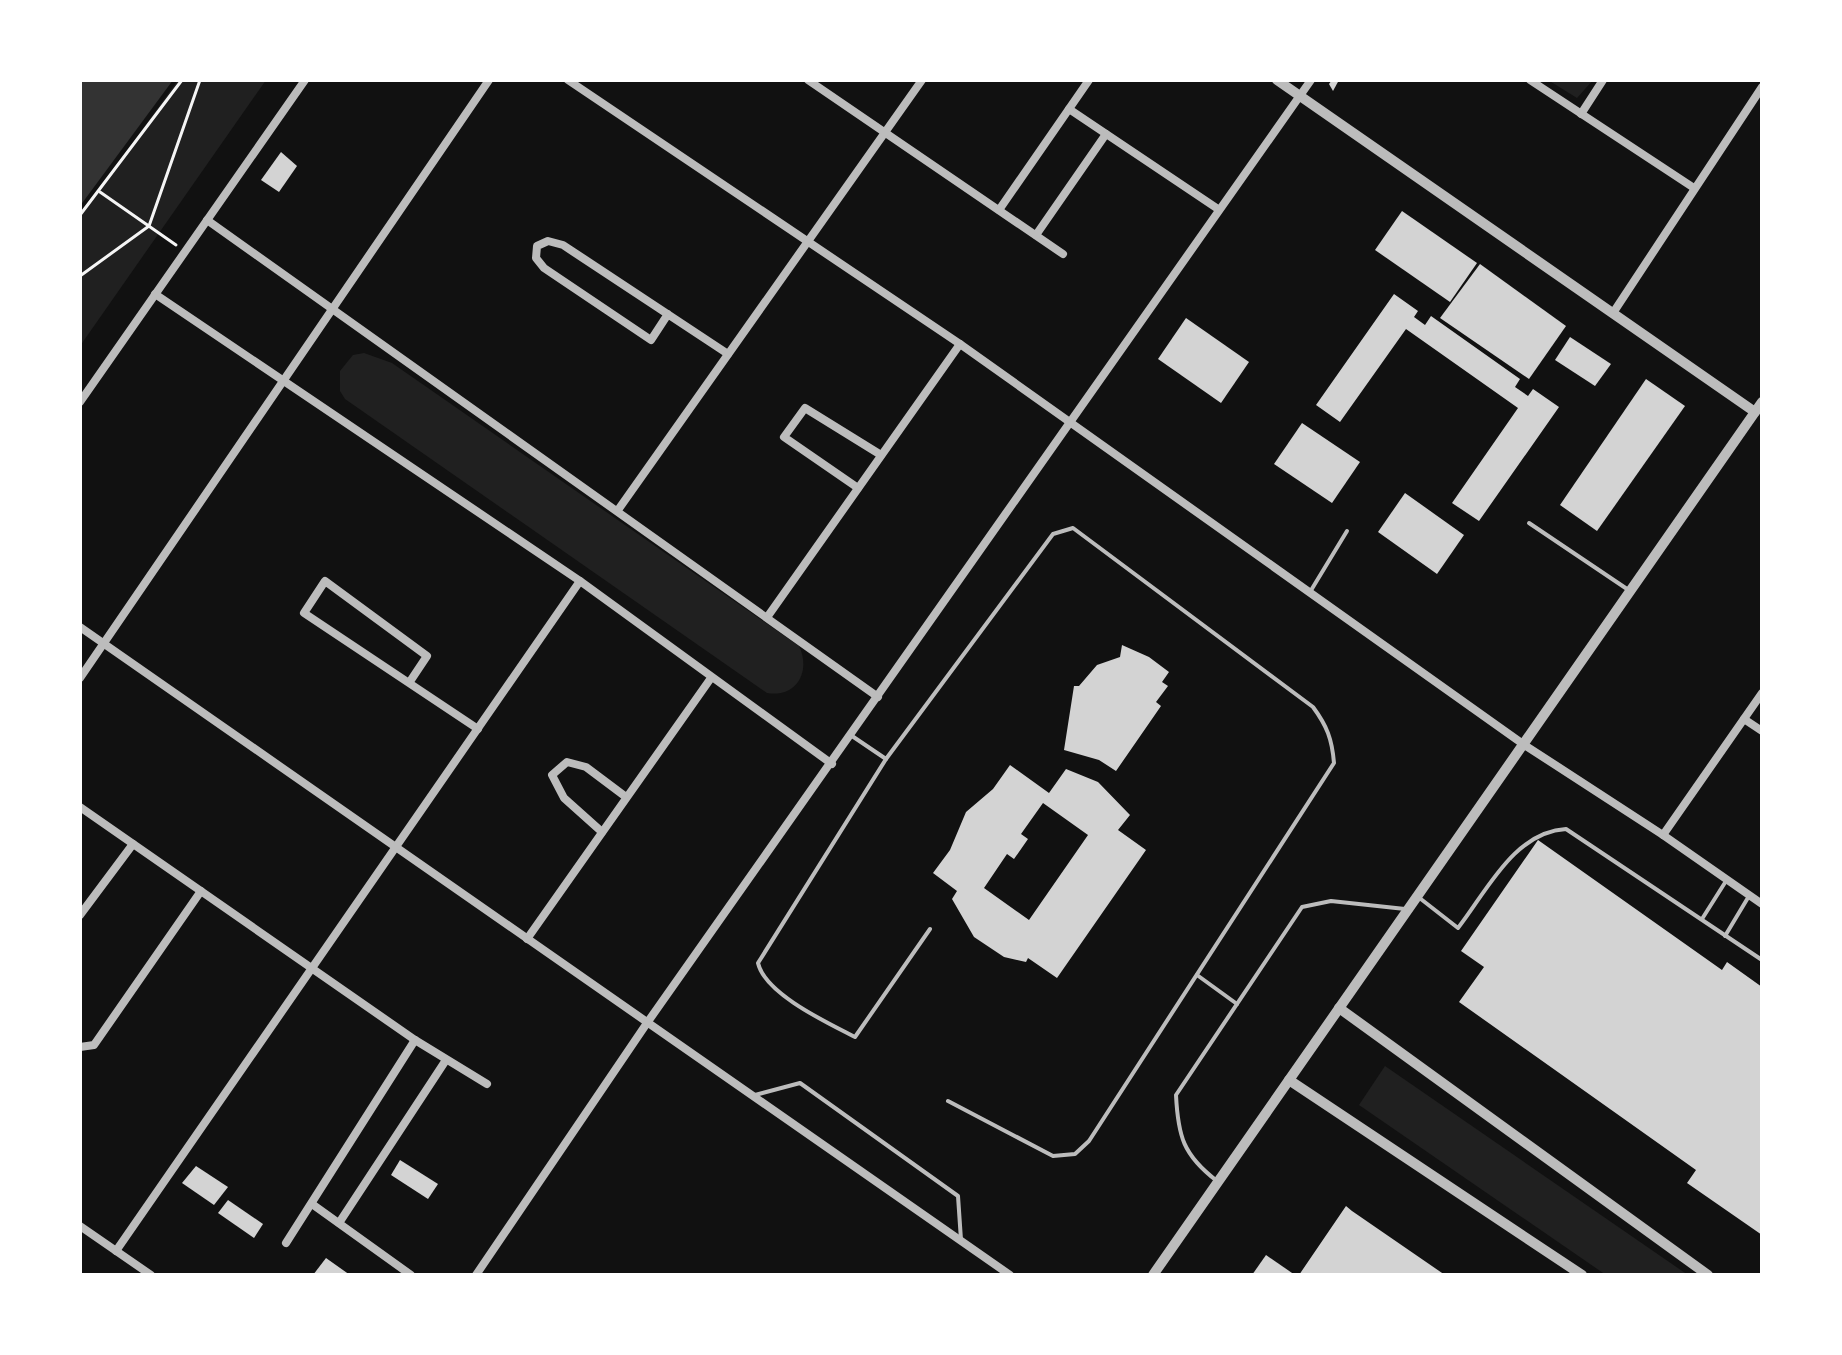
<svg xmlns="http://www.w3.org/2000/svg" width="1842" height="1355" viewBox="0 0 1842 1355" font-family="'Work Sans',sans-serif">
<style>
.green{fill:#202020}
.water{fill:#333}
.building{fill:#d3d3d3;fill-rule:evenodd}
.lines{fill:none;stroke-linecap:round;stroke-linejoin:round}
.path{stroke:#f5f5f5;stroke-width:3}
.service{stroke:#bcbcbc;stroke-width:4}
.minor{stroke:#bcbcbc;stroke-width:8}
.tertiary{stroke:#bcbcbc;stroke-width:10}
</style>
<rect width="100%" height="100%" fill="#111"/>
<g class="green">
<path d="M178,80H266L80,346V216Z"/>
<path d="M1548,80H1593L1577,98Z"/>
<path d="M364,353L392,363L799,646C811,671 797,698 767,693L345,399L340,391V371L353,355Z"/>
<path d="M1385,1066L1688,1275H1606L1359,1105Z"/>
</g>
<path class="water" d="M80,80H173L80,206Z"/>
<g class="building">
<path d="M1332,80H1339L1333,91L1329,84Z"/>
<path d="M281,152L297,166L279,192L261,180Z"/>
<path d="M1402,211L1477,263L1450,302L1375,250Z"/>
<path d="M1480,264L1566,326L1529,379L1440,318Z"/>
<path d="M1394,294L1418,311L1414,317L1425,325L1431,316L1520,379L1515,387L1528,396L1533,389L1559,407L1479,521L1452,503L1518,408L1406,329L1340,422L1316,405Z"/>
<path d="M1186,318L1249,362L1221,403L1158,359Z"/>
<path d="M1570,337L1611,364L1595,386L1555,360Z"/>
<path d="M1646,379L1685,406L1597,531L1560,505Z"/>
<path d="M1302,423L1360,462L1332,503L1274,464Z"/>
<path d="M1405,493L1464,535L1437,574L1378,532Z"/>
<path d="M1122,645L1149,657L1169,672L1162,682L1168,686L1156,702L1161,706L1116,771L1099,760L1064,750L1074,686H1079L1097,665L1120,657Z"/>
<path d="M1010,765L1049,793L1066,769L1098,782L1130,815L1118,830L1146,850L1057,978L1028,958L1026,962L1004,957L974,937L952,899L957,891L933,873L950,850L966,812L993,789ZM1043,803L1088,835L1029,920L984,888L1007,854L1014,859L1028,839L1021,834Z"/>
<path d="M1538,840L1722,970L1727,962L1762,987V1235L1687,1183L1696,1170L1459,1002L1484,967L1461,951Z"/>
<path d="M400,1160L438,1184L428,1199L391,1175Z"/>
<path d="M196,1166L228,1187L214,1205L182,1183Z"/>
<path d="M228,1200L263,1224L254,1238L218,1213Z"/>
<path d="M1346,1206L1352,1211L1445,1275H1299Z"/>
<path d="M1266,1255L1295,1275H1252Z"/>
<path d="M326,1258L350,1275H313Z"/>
</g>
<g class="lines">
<g class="path">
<path d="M100,192L176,245"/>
<path d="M80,215L182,80"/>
<path d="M80,276L149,226L200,80"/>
</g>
<g class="service">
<path d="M1529,523L1630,591"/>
<path d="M1310,592L1347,531"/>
<path d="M852,736L886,759L1053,534L1073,528L1313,707C1327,726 1332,739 1334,763L1089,1141L1075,1154L1053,1156L948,1101"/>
<path d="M886,759L758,963C765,994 828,1023 855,1037L930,929"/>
<path d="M1417,896L1458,928C1487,891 1514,832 1566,829L1762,960"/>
<path d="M1702,919L1726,881"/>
<path d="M1725,936L1749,896"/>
<path d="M1197,975L1237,1004"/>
<path d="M755,1095L800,1083L958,1196L961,1240"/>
<path d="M1217,1181C1183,1155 1178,1136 1176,1095L1302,907L1331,901L1405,909"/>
</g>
<g class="minor">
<path d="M568,80L960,344L1523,744L1663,835L1762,904"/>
<path d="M808,80L1063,254"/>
<path d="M1530,80L1694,188"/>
<path d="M1069,109L1218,209"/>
<path d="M1581,114L1603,80"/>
<path d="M999,210L1089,80"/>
<path d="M207,220L878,697"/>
<path d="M1036,235L1106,134"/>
<path d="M155,294L580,581L832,764"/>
<path d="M1613,313L1762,87"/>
<path d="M668,314L651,340L544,268L536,258L537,246L548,241L563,245L728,354"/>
<path d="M80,402L305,80"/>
<path d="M858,488L784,437L805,408L881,455"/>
<path d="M618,510L922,80"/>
<path d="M768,616L960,344"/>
<path d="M80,627L1010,1275"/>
<path d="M80,678L489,80"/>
<path d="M409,683L427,656L325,581L304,613L478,729"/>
<path d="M1744,719L1762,731"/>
<path d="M80,807L415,1040L487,1084"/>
<path d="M602,832L564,798L552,775L567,762L586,767L626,797"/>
<path d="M1663,835L1762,693"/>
<path d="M80,915L133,844"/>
<path d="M527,939L711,678"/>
<path d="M80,1047L94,1045L201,891"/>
<path d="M312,1204L411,1275"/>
<path d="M339,1223L446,1060"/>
<path d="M80,1226L151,1275"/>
<path d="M286,1243L415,1040"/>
<path d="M116,1251L580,581"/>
<path d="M476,1275L647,1023L1311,80"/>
</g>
<g class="tertiary">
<path d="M1277,80L1755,412"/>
<path d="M1339,1008L1708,1275"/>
<path d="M1289,1080L1582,1275"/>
<path d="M1153,1275L1762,402"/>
</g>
</g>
<rect width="1842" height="1355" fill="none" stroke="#ffffff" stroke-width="164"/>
</svg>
